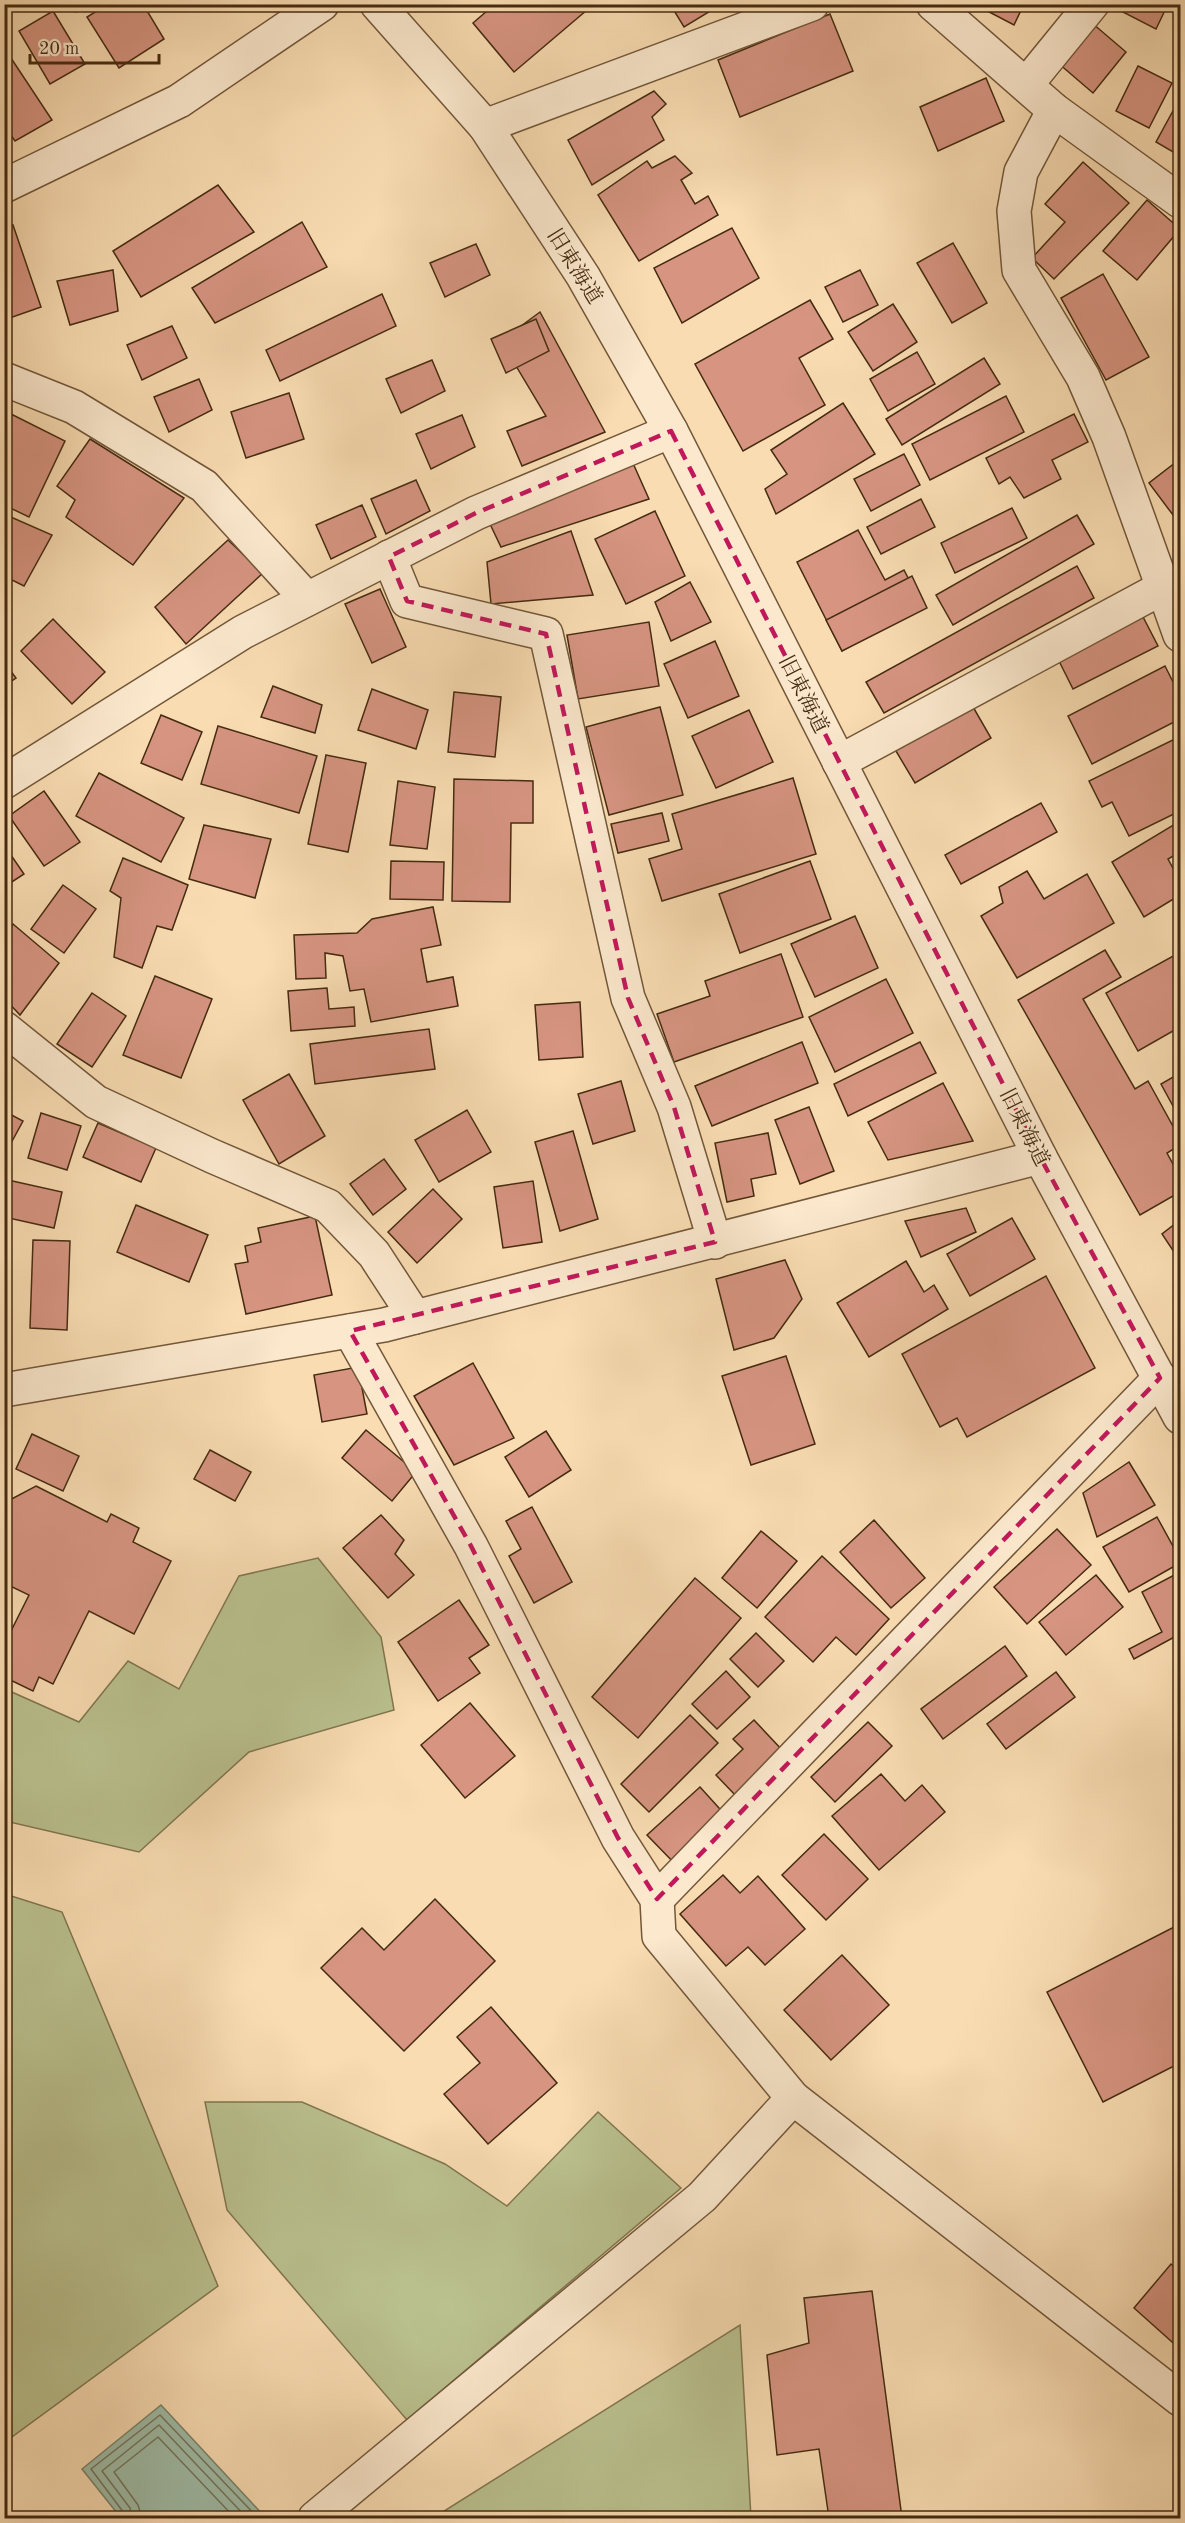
<svg xmlns="http://www.w3.org/2000/svg" width="1185" height="2523" viewBox="0 0 1185 2523" font-family="'Old Standard TT','Noto Serif JP',serif">
<style>
.green{fill:#bac18f;stroke:#807650;stroke-width:1.5}
.water{fill:#9fbca7;stroke:#7b826b;stroke-width:1.5}
.lines{fill:none;stroke-linecap:round;stroke-linejoin:round}
.shore{stroke:#72745c;stroke-width:1.5}
.building{fill:#d69481;stroke:#452b11;stroke-width:1.5}
.minor-casing{stroke:#725739;stroke-width:36}
.minor{stroke:#fbe8cd;stroke-width:33}
.marked{fill:none;stroke:#c2185b;stroke-width:4.5;stroke-dasharray:12 8;stroke-linejoin:round}
.labels{text-anchor:middle;stroke-width:4.5;stroke-linejoin:round;paint-order:stroke}
.street-label{font-size:21px;fill:#452b11;stroke:#fbe8cd}
</style>
<rect width="100%" height="100%" fill="#f9dcb2"/>
<filter id="stains"><feTurbulence type="fractalNoise" baseFrequency=".00333" numOctaves="4"/><feColorMatrix values="0 0 0 0 .2 0 0 0 0 .09 0 0 0 0 .02 0 0 0 .5 -.17"/></filter>
<radialGradient id="worn" r=".72"><stop offset=".6" stop-color="#630" stop-opacity="0"/><stop offset="1" stop-color="#630" stop-opacity=".3"/></radialGradient>
<g class="green">
<path d="M318,1558L381,1637L394,1710L249,1752L139,1852L5,1821V1689L79,1722L128,1661L179,1689L239,1576Z"/>
<path d="M5,1894L62,1912L218,2286L5,2442Z"/>
<path d="M205,2102H302L445,2164L507,2206L598,2112L681,2188L407,2420L227,2210Z"/>
<path d="M740,2325L751,2518H433Z"/>
</g>
<path class="water" d="M161,2405L265,2517L121,2518L82,2469Z"/>
<g class="lines">
<g class="shore">
<path d="M125,2518L124,2513L91,2469L160,2415L258,2518"/>
<path d="M132,2518L130,2508L102,2471L159,2425L247,2518"/>
<path d="M142,2518L138,2505L114,2472L158,2437L235,2518"/>
</g>
</g>
<g class="building">
<path d="M71,4H88L76,12Z"/>
<path d="M108,4H143L164,39L119,68L87,17Z"/>
<path d="M495,4H594L514,72L473,23Z"/>
<path d="M670,4H722L684,27Z"/>
<path d="M974,4H1024L1014,25Z"/>
<path d="M1117,4H1168L1156,29L1115,8Z"/>
<path d="M53,11L85,64L50,84L19,31Z"/>
<path d="M830,14L853,71L740,117L718,60Z"/>
<path d="M1092,23L1126,52L1093,93L1058,63Z"/>
<path d="M5,49L52,120L15,141L4,125Z"/>
<path d="M1138,66L1172,83L1149,128L1116,111Z"/>
<path d="M986,78L1004,121L938,151L920,107Z"/>
<path d="M654,91L666,104L652,117L664,140L592,185L568,140Z"/>
<path d="M1180,98V156L1156,142Z"/>
<path d="M675,156L692,173L681,180L695,204L708,196L718,215L639,261L598,195L647,161L652,168Z"/>
<path d="M1083,162L1129,203L1054,279L1032,258L1065,222L1045,204Z"/>
<path d="M218,185L254,232L141,297L113,251Z"/>
<path d="M1147,200L1180,229L1137,280L1103,251Z"/>
<path d="M302,222L327,267L215,323L192,288Z"/>
<path d="M13,225L41,307L4,320V228Z"/>
<path d="M732,228L759,278L682,323L654,268Z"/>
<path d="M953,243L987,303L952,323L917,263Z"/>
<path d="M476,244L490,275L445,297L430,263Z"/>
<path d="M113,270L118,311L70,325L57,281Z"/>
<path d="M860,270L878,305L843,322L825,287Z"/>
<path d="M1103,274L1149,357L1106,380L1061,298Z"/>
<path d="M382,294L396,326L280,381L266,350Z"/>
<path d="M810,300L833,339L799,358L825,405L743,451L695,364Z"/>
<path d="M893,304L917,342L873,371L848,332Z"/>
<path d="M540,312L605,432L522,466L507,431L546,416L501,341Z"/>
<path d="M536,319L549,351L506,373L491,339Z"/>
<path d="M172,326L187,358L142,380L127,345Z"/>
<path d="M917,352L935,384L888,411L870,379Z"/>
<path d="M984,358L1000,384L902,445L886,419Z"/>
<path d="M432,360L445,391L401,413L386,379Z"/>
<path d="M199,379L212,410L169,432L154,397Z"/>
<path d="M289,393L304,439L246,458L231,412Z"/>
<path d="M1006,396L1024,432L930,480L912,444Z"/>
<path d="M843,403L875,454L776,514L765,489L787,474L771,450Z"/>
<path d="M9,413L65,441L29,517L4,505V423Z"/>
<path d="M1074,414L1088,442L1052,460L1061,479L1024,498L1010,477L999,484L986,458Z"/>
<path d="M462,415L475,447L431,469L416,434Z"/>
<path d="M90,439L184,498L133,565L66,517L75,500L57,486Z"/>
<path d="M904,454L920,485L871,511L854,479Z"/>
<path d="M1180,459V516L1176,519L1149,483Z"/>
<path d="M632,461L649,499L501,547L489,522Z"/>
<path d="M416,480L430,511L386,534L371,499Z"/>
<path d="M921,499L935,527L881,554L867,527Z"/>
<path d="M362,505L376,537L331,559L316,525Z"/>
<path d="M1012,508L1027,538L955,573L941,543Z"/>
<path d="M655,511L685,576L626,604L595,539Z"/>
<path d="M4,514L52,535L24,586L4,576Z"/>
<path d="M1077,515L1094,544L953,625L936,595Z"/>
<path d="M858,530L885,580L904,570L922,605L842,651L797,562Z"/>
<path d="M571,531L593,595L491,604L487,562Z"/>
<path d="M228,540L263,573L186,644L155,607Z"/>
<path d="M1077,566L1094,598L884,713L866,682Z"/>
<path d="M912,576L927,608L842,651L826,620Z"/>
<path d="M690,582L711,622L671,641L655,602Z"/>
<path d="M380,589L406,647L372,663L345,604Z"/>
<path d="M1141,613L1158,646L1073,689L1057,657Z"/>
<path d="M53,619L105,672L72,704L21,651Z"/>
<path d="M649,622L659,686L578,699L567,635Z"/>
<path d="M715,641L739,696L688,718L664,664Z"/>
<path d="M4,662L16,678L4,686Z"/>
<path d="M1165,666L1180,696V719L1092,764L1068,716Z"/>
<path d="M273,686L322,705L315,733L261,717Z"/>
<path d="M372,689L428,710L416,749L358,730Z"/>
<path d="M454,692L501,697L495,757L448,752Z"/>
<path d="M969,700L991,738L915,783L893,746Z"/>
<path d="M660,707L683,795L609,815L586,727Z"/>
<path d="M749,710L773,762L716,788L692,736Z"/>
<path d="M161,715L202,732L182,780L141,763Z"/>
<path d="M218,726L317,756L299,813L201,784Z"/>
<path d="M1179,737L1180,811L1129,836L1112,802L1102,807L1089,781Z"/>
<path d="M326,755L366,763L348,852L308,844Z"/>
<path d="M99,773L184,818L161,862L76,816Z"/>
<path d="M793,778L816,854L662,901L649,859L682,849L672,814Z"/>
<path d="M454,779L533,781V823H511L510,902L452,901Z"/>
<path d="M398,781L435,787L427,849L390,845Z"/>
<path d="M44,791L80,842L44,866L9,816Z"/>
<path d="M1041,803L1057,832L961,884L945,855Z"/>
<path d="M662,813L669,841L618,853L611,824Z"/>
<path d="M1180,821V852L1168,859L1180,881V895L1144,917L1112,862Z"/>
<path d="M204,825L271,839L255,898L189,879Z"/>
<path d="M4,845L24,874L4,887Z"/>
<path d="M123,858L188,885L172,930L157,926L142,968L114,957L121,898L110,891Z"/>
<path d="M391,861L444,862L443,900L390,899Z"/>
<path d="M810,861L831,919L740,953L719,894Z"/>
<path d="M1027,871L1044,899L1087,874L1114,923L1017,978L981,916L1003,903L999,887Z"/>
<path d="M63,885L96,909L64,953L31,929Z"/>
<path d="M433,907L441,945L421,949L427,982L453,977L458,1006L371,1022L364,989L350,991L343,956L325,953L326,978L296,979L294,935L357,933L372,919Z"/>
<path d="M855,916L878,968L815,997L791,944Z"/>
<path d="M13,924L59,963L20,1015L4,998V938Z"/>
<path d="M1105,950L1121,977L1083,999L1135,1089L1148,1081L1180,1139V1145L1167,1153L1180,1177V1192L1140,1215L1018,1000Z"/>
<path d="M781,954L803,1017L674,1062L657,1014L710,996L705,981Z"/>
<path d="M1175,955L1180,965V1027L1138,1051L1106,993Z"/>
<path d="M155,976L212,999L181,1078L123,1055Z"/>
<path d="M886,979L913,1033L835,1072L809,1017Z"/>
<path d="M327,988L329,1009L354,1007L355,1026L291,1031L288,991Z"/>
<path d="M92,993L126,1016L92,1067L57,1044Z"/>
<path d="M580,1002L583,1057L539,1060L535,1005Z"/>
<path d="M429,1029L435,1069L315,1084L310,1044Z"/>
<path d="M802,1042L818,1083L712,1126L695,1086Z"/>
<path d="M920,1042L936,1073L848,1116L834,1084Z"/>
<path d="M1180,1073V1119L1161,1084Z"/>
<path d="M289,1074L325,1136L279,1164L243,1100Z"/>
<path d="M621,1081L635,1131L593,1144L578,1094Z"/>
<path d="M943,1083L973,1141L888,1160L868,1122Z"/>
<path d="M809,1107L834,1171L800,1184L775,1120Z"/>
<path d="M467,1110L491,1152L439,1182L415,1140Z"/>
<path d="M4,1111L23,1121L4,1156Z"/>
<path d="M41,1113L81,1126L67,1170L28,1158Z"/>
<path d="M98,1123L156,1148L141,1182L83,1157Z"/>
<path d="M573,1131L598,1219L560,1231L535,1142Z"/>
<path d="M768,1133L776,1174L751,1179L754,1196L727,1202L715,1143Z"/>
<path d="M384,1159L406,1189L373,1215L350,1184Z"/>
<path d="M8,1180L62,1192L54,1228L4,1217Z"/>
<path d="M533,1181L542,1242L503,1248L494,1187Z"/>
<path d="M433,1189L462,1219L417,1263L388,1232Z"/>
<path d="M136,1205L208,1235L189,1282L117,1252Z"/>
<path d="M966,1208L976,1232L921,1257L905,1221Z"/>
<path d="M315,1216L332,1295L246,1314L235,1264L248,1262L245,1246L261,1242L258,1228Z"/>
<path d="M1012,1218L1035,1259L970,1296L947,1254Z"/>
<path d="M1180,1220V1261L1162,1234Z"/>
<path d="M33,1240L70,1241L67,1330L30,1328Z"/>
<path d="M785,1260L802,1299L774,1338L734,1350L716,1279Z"/>
<path d="M906,1261L924,1292L934,1285L948,1309L869,1357L837,1303Z"/>
<path d="M1046,1276L1095,1368L967,1437L957,1418L940,1427L902,1354Z"/>
<path d="M786,1356L815,1444L751,1465L722,1376Z"/>
<path d="M473,1363L514,1438L454,1465L414,1396Z"/>
<path d="M358,1367L367,1414L322,1422L314,1375Z"/>
<path d="M366,1430L416,1472L392,1501L342,1458Z"/>
<path d="M546,1431L571,1470L529,1497L505,1457Z"/>
<path d="M32,1434L79,1456L63,1491L16,1469Z"/>
<path d="M210,1450L251,1472L235,1501L194,1479Z"/>
<path d="M1129,1462L1155,1505L1097,1537L1083,1493Z"/>
<path d="M36,1486L107,1522L111,1514L139,1528L133,1542L171,1561L134,1634L89,1611L53,1684L39,1677L33,1691L4,1677V1645L29,1595L4,1583V1503Z"/>
<path d="M532,1507L572,1582L534,1603L509,1556L521,1549L506,1521Z"/>
<path d="M381,1515L404,1540L395,1554L414,1575L388,1598L343,1548Z"/>
<path d="M1157,1517L1180,1559V1563L1129,1592L1103,1547Z"/>
<path d="M874,1520L925,1578L891,1608L840,1552Z"/>
<path d="M1057,1529L1091,1565L1027,1624L994,1587Z"/>
<path d="M761,1531L797,1561L757,1608L722,1578Z"/>
<path d="M822,1556L889,1619L856,1655L836,1637L813,1662L765,1617Z"/>
<path d="M1180,1572V1634L1134,1659L1129,1649L1162,1632L1142,1592Z"/>
<path d="M1096,1575L1123,1607L1066,1655L1039,1622Z"/>
<path d="M695,1578L741,1618L638,1738L592,1697Z"/>
<path d="M459,1600L489,1645L469,1658L480,1673L438,1701L398,1642Z"/>
<path d="M756,1633L784,1661L758,1687L730,1659Z"/>
<path d="M1005,1646L1027,1676L943,1739L921,1709Z"/>
<path d="M726,1671L750,1697L717,1729L692,1704Z"/>
<path d="M1056,1672L1075,1697L1006,1749L987,1724Z"/>
<path d="M470,1703L515,1756L465,1798L421,1745Z"/>
<path d="M690,1715L718,1743L649,1812L621,1784Z"/>
<path d="M754,1720L784,1752L737,1797L716,1775L743,1749L733,1739Z"/>
<path d="M868,1722L892,1746L835,1802L811,1777Z"/>
<path d="M881,1774L905,1801L922,1785L945,1812L879,1870L832,1816Z"/>
<path d="M700,1787L728,1818L677,1866L647,1835Z"/>
<path d="M824,1834L868,1879L826,1920L782,1875Z"/>
<path d="M723,1875L740,1893L758,1876L805,1929L765,1965L748,1947L726,1966L680,1914Z"/>
<path d="M435,1899L495,1961L404,2051L321,1968L362,1928L384,1950Z"/>
<path d="M1180,1924V2063L1103,2102L1047,1992Z"/>
<path d="M842,1955L889,2005L831,2060L784,2010Z"/>
<path d="M491,2007L557,2083L488,2144L444,2094L480,2063L457,2037Z"/>
<path d="M1171,2264L1180,2272V2349L1134,2308Z"/>
<path d="M872,2291L902,2518H829L819,2449L777,2455L767,2355L809,2343L804,2298Z"/>
</g>
<g class="lines">
<defs>
<g id="minor">
<path d="M377,4L485,126L583,276L671,431L1040,1157L1180,1417"/>
<path d="M933,4L1054,110L1180,201"/>
<path d="M1026,85L1092,4"/>
<path d="M1054,110L1021,172L1014,211L1019,270L1083,377L1109,437L1180,635"/>
<path d="M485,126L812,4"/>
<path d="M4,186L179,101L322,4"/>
<path d="M4,379L74,407L204,486L307,599"/>
<path d="M389,557L407,601L546,634L628,998L674,1107L715,1242"/>
<path d="M839,762L1162,588"/>
<path d="M4,782L243,632L476,513L671,431"/>
<path d="M4,1028L96,1102L212,1156L328,1206L374,1254L415,1317"/>
<path d="M350,1331L471,1546L618,1838L657,1899L659,1936L793,2098L1180,2399"/>
<path d="M4,1390L384,1325L1040,1157"/>
<path d="M657,1899L1160,1378"/>
<path d="M315,2518L702,2197L793,2098"/>
</g>
</defs>
<use href="#minor" class="minor-casing"/>
<use href="#minor" class="minor"/>
</g>
<path class="marked" d="M671,431L1040,1157L1160,1378L657,1899L618,1838L471,1546L350,1331L715,1242L674,1107L628,998L546,634L407,601L389,557L476,513Z"/>
<g class="labels">
<g class="street-label">
<text transform="translate(575 266) rotate(58)" y="7">旧東海道</text>
<text transform="translate(804 694) rotate(63)" y="7">旧東海道</text>
<text transform="translate(1025 1127) rotate(63)" y="7">旧東海道</text>
</g>
</g>
<rect width="1185" height="2523" fill="none" stroke="#f9dcb2" stroke-width="24"/>
<rect x="6" y="6" width="1173" height="2511" fill="none" stroke="#452b11" stroke-width="3"/>
<rect x="12" y="12" width="1161" height="2499" fill="none" stroke="#452b11" stroke-width="1.5"/>
<path d="M30 54v9h129v-9" fill="none" stroke="#452b11" stroke-width="3"/>
<text x="39" y="54" font-size="18" fill="#452b11" stroke="#fbe8cd" stroke-width="4.5" paint-order="stroke">20 m</text>
<rect width="100%" height="100%" filter="url(#stains)"/>
<rect width="100%" height="100%" fill="url(#worn)"/>
</svg>
